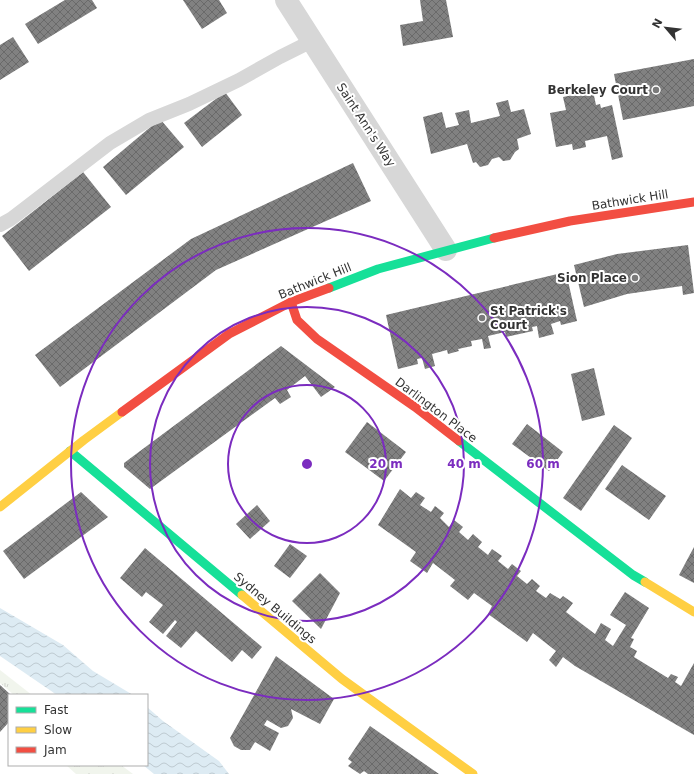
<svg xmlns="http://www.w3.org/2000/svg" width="694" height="774" viewBox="0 0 694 774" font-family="'DejaVu Sans',sans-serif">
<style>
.grass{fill:url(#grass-tufts)}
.water{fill:url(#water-waves)}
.building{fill:url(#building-cross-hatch)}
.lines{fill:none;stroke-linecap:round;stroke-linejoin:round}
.lane{stroke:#d7d7d7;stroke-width:14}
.street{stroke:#d7d7d7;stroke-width:22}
.fast{stroke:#16e098;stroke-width:9}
.slow{stroke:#ffcf43;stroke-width:9}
.jam{stroke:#f24e42;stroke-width:9}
.ring{fill:none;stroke:#7b2cbf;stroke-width:2}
.poi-dot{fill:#7a7a7a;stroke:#fff;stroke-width:1.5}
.labels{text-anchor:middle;stroke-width:4;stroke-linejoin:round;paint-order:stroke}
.poi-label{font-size:12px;font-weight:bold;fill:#333;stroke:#fff;text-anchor:end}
.street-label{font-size:12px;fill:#333;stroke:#fff}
.centre{fill:#7b2cbf;stroke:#fff;stroke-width:2}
.ring-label{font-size:12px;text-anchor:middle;font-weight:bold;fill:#7b2cbf;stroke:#fff;stroke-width:4;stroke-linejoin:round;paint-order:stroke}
</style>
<defs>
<pattern id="grass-tufts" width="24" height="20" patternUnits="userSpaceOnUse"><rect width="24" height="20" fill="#f1f5ed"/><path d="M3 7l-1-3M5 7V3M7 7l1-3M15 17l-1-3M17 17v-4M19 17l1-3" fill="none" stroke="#cfd2cc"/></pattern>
<pattern id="water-waves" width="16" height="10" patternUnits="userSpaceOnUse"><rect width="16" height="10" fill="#ddebf3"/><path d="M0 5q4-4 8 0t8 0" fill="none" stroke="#becad1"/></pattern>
<pattern id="building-cross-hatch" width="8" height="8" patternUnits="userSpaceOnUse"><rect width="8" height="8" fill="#818181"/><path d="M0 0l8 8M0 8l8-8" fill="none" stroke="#6a6a6a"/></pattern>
</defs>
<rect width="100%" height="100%" fill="#fff"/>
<g class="grass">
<path d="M0,670L32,695H14L0,683Z"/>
<path d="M66,765H121L133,774H76Z"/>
</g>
<g class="water">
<path d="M0,608L63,645L93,671L133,695H57L0,656Z"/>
<path d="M147,707L163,721L219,761L229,774H154L143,765H147Z"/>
</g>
<g class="building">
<path d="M65,0H92L97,8L38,44L25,24Z"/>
<path d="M183,0H219L227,13L202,29Z"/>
<path d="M420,0H446L453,37L403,46L400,25L423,21Z"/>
<path d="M13,37L29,62L0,80V45Z"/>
<path d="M694,59V106L623,120L614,74Z"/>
<path d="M593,91L596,105L600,104L601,108L612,105L623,157L612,160L607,136L585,141L586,147L573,150L572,144L556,147L550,113L566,110L563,97Z"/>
<path d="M225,92L242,115L202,147L184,123Z"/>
<path d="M508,100L511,112L524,109L531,134L517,139L519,149L515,152L510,160L503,161L499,157L492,159L488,165L480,167L476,162L473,163L467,144L431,154L423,117L442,112L446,128L459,125L455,113L469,110L471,123L500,116L496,103Z"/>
<path d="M160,119L184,147L126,195L103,167Z"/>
<path d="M353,163L371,201L216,270L60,387L35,355L191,239Z"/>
<path d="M83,172L111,207L29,271L2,236Z"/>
<path d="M688,245L694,293L683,295L682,286L627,294L584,307L574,265L617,254Z"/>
<path d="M566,272L577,321L561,325L560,321L551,324L554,334L539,338L537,326L532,327L533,331L506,337L505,332L488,336L491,348L484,349L482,339L471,341L472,346L458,349L459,351L448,354L447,350L432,354L435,366L425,369L422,358L417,359L418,364L398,369L386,315Z"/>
<path d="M281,346L335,387L321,397L305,376L287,390L291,397L280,404L275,398L150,489L124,467V463Z"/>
<path d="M594,368L605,415L582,421L571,374Z"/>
<path d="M367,422L406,452L384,481L345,452Z"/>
<path d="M527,424L563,452L549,471L512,444Z"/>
<path d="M614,425L632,438L581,511L563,498Z"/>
<path d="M622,465L666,496L649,520L605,489Z"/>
<path d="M400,489L411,498L416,492L425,498L420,505L431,512L435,506L444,513L440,518L449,527L454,520L463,527L459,532L468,540L473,534L482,542L478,547L488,555L492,549L502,556L498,561L508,569L512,564L521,571L517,576L527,584L532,579L540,586L536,591L546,598L550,593L560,599L563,596L573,603L566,612L595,634L601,623L611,629L605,640L613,646L626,625L610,615L625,592L649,608L631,638L634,639L630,647L637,651L634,657L668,678L671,674L678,677L675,682L681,686L694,663V735L575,666L563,657L556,667L549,660L556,651L533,633L527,642L488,614L492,606L474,593L468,600L450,586L455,580L433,563L427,573L410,561L416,552L378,525Z"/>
<path d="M81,492L108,517L24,579L3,551Z"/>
<path d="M257,505L270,521L250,539L236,524Z"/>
<path d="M290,544L307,556L290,578L274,566Z"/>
<path d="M694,547V583L679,575Z"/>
<path d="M145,548L262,647L252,659L242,650L232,662L196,631L181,648L166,636L177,622L175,620L163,634L149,622L163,605L146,592L142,597L120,578Z"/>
<path d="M320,573L340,593L321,629L292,601Z"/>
<path d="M276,656L334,699L320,724L291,709L293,718L288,726L281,728L267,720L264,725L279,733L270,751L255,742L250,750H241L234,746L230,738Z"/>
<path d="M0,685L11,695H9V722L0,732Z"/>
<path d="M370,726L439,774H368L364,771L360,774L348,766L352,762L348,759Z"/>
</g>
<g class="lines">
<path class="lane" d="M0,225L11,219L110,143L149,120L189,104L239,80L280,57L312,41"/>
<path class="street" d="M286,0L446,250"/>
<g class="fast">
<path d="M329,288L378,269L494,238"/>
<path d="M459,441L633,575L645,582"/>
<path d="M70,451L242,595"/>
</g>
<g class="slow">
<path d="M0,507L84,440L122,412"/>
<path d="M645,582L694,612"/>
<path d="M242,595L342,679L473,774"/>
</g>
<g class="jam">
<path d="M494,238L570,221L694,202"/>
<path d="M291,302L297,320L317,339L415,407L459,441"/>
<path d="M122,412L229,334L291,302L329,288"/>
</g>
</g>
<g class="ring">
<circle cx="307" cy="464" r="79"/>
<circle cx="307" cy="464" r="157"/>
<circle cx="307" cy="464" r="236"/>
</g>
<g class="poi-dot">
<circle cx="656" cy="90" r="4"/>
<circle cx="635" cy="278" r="4"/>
<circle cx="482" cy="318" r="4"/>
</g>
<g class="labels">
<g class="poi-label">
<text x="648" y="94">Berkeley Court</text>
<text x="627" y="282">Sion Place</text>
<text x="490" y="315" text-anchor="start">St Patrick's<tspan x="490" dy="14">Court</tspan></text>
</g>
<g class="street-label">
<text transform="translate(366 125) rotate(57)" y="4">Saint Ann's Way</text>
<text transform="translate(630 200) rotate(-9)" y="4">Bathwick Hill</text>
<text transform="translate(315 281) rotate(-22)" y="4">Bathwick Hill</text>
<text transform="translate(436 410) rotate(37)" y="4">Darlington Place</text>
<text transform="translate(275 608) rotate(40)" y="4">Sydney Buildings</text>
</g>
</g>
<circle cx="307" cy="464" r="6" class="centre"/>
<g class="ring-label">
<text x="386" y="468">20 m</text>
<text x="464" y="468">40 m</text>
<text x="543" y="468">60 m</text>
</g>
<rect x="8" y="694" width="140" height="72" fill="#ffffff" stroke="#adadad"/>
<rect x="16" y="707" width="20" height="6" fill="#16e098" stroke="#adadad"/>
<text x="44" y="714" font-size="12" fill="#333333">Fast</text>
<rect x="16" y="727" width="20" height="6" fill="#ffcf43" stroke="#adadad"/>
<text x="44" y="734" font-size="12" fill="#333333">Slow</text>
<rect x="16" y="747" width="20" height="6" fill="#f24e42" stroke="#adadad"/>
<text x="44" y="754" font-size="12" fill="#333333">Jam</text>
<g transform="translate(666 28) rotate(298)" stroke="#ffffff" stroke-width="3" paint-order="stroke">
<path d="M0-3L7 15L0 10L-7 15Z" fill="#333333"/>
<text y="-6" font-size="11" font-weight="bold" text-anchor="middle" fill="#333333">N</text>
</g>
</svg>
